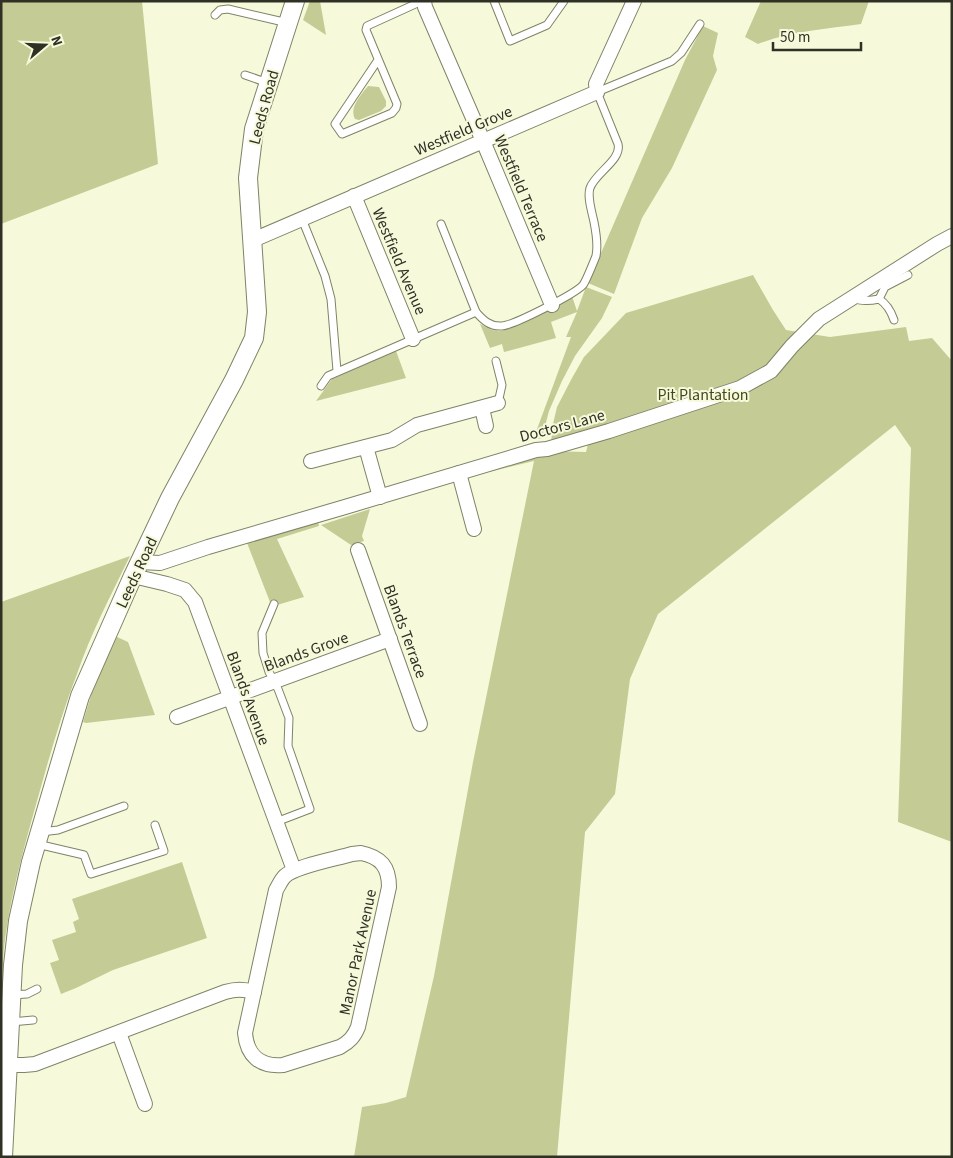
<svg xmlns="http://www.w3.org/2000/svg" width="953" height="1158" viewBox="0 0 953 1158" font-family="'Source Sans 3',sans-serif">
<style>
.green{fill:#c5cb94}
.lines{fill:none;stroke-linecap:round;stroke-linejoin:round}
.service-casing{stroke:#7f8367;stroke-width:9}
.minor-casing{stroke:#7f8367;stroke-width:16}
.tertiary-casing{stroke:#7f8367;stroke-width:20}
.service{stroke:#fff;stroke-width:7}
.minor{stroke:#fff;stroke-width:14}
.tertiary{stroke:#fff;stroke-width:18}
.labels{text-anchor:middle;stroke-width:4;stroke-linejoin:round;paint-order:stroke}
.street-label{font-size:16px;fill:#2f3125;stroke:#f6fadb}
.park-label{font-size:16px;fill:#45481f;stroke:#f6fadb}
</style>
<rect width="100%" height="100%" fill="#f6fadb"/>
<g class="green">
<path d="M1,1H142L158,164L1,224Z"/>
<path d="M310,1H320L326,35L303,20Z"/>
<path d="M761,1H869L861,24C826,29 791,31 758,44L745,37Z"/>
<path d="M703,26L718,33L713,56L717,70L672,168L642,218L614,294L588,283L685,60Z"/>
<path d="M368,86L379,87L386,101V106L381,111L359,120L355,119C349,107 361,95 368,86Z"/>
<path d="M753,275L773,310L786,330L830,337L906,327L909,341L932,338L952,361V842L898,822L911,448L895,425L658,614L630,679L615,794L585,832L557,1157H354L362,1107L386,1103L406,1097L434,976L473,762L534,461L489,472V466L547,451L586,452L589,440L551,442L553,424L557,407L572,378L584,357L626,313Z"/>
<path d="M586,287L612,297L602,318L575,356L562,381L549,411L542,438L533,440L571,337H566L577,312L551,322L556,338L504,352L502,344L490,348L480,324C488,328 493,332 502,331L557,306L572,296L577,311Z"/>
<path d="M396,351L406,378L316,401L332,379Z"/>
<path d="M370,509L362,536L364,541L351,545L321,525Z"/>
<path d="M318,521L319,526L277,539L304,597L277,605L270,602L247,543Z"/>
<path d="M130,556C111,595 91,633 77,674C61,715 49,758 37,801C23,851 7,908 3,960C2,970 2,980 1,991V602Z"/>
<path d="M115,636L128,642L155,715L86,723L83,722L92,692Z"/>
<path d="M182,862L207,938L113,970L76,988L61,994L50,963L59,960L52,940L76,932L73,922L79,919L72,899Z"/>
</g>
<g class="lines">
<defs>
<g id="service">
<path d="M494,1L510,41L547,25L564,1"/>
<path d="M215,15L220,10L228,9L288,23"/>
<path d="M378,60L335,124L342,134L392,113L396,108L397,104L366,30L367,26L422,1"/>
<path d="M245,75L268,83"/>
<path d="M302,219L325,276L331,299L337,371"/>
<path d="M441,224L476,312C483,320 490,327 502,326C514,325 575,294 583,285C586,281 594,261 596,256C598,246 596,232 594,222C592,212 587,197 590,188C595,173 622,160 618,144L597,92L672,61L681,53L700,24"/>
<path d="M853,298C862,302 870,301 879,299C887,304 891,311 894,320"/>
<path d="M879,299L885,287L908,275"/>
<path d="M496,361L502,385L498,403"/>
<path d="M321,386L328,376L476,312"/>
<path d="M274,604L262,633L263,653L269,672L278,689L289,718L288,746L310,809L276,822"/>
<path d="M41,832L58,830L124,806"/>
<path d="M37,844L84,855L91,874L164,851L155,825"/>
<path d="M12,995L27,994L37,989"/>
<path d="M11,1022L33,1020"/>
</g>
<g id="minor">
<path d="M424,1L425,7L483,141L552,305"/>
<path d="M354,196L413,339"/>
<path d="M253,240L597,92L596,84L634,1"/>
<path d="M482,408L486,426"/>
<path d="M366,447L380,497"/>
<path d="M311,461L392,440L417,425L498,403"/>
<path d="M459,473L474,529"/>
<path d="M358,550L420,724"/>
<path d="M140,562L160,563L208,547L345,507L536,450L547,449L609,431L740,388L771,371L792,346L819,319L937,244L952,236"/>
<path d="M133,576L167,584L185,590L195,602L294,870"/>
<path d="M177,717L390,639"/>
<path d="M361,853C381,857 389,867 389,887L358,1027C354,1037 349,1042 340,1047L283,1065C260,1067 247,1056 245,1033L276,890C279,885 281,880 285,876C296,866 335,859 352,854Z"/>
<path d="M119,1033L145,1104"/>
<path d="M7,1065H24L35,1064L225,992C236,989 243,989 254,992"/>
</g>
<path id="tertiary" d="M3,1157L13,965L18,921L31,862L80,696L133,576L170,498L234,380L254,338L257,312L248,178L254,129L295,1"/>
</defs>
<use href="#service" class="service-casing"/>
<use href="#minor" class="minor-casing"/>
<use href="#tertiary" class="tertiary-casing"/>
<use href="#service" class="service"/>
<use href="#minor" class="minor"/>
<use href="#tertiary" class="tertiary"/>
</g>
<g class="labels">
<g class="street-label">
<text transform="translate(263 107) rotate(-75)" y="6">Leeds Road</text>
<text transform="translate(463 130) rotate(-23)" y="6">Westfield Grove</text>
<text transform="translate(522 188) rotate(67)" y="6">Westfield Terrace</text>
<text transform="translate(400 261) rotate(67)" y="6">Westfield Avenue</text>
<text transform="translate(562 425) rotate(-15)" y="6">Doctors Lane</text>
<text transform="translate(136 572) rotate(-65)" y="6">Leeds Road</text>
<text transform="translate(406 631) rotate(70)" y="6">Blands Terrace</text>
<text transform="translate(306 651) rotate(-20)" y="6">Blands Grove</text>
<text transform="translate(249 698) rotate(70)" y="6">Blands Avenue</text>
<text transform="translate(357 952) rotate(-78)" y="6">Manor Park Avenue</text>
</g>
<g class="park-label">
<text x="703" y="400">Pit Plantation</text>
</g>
</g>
<rect width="953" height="1158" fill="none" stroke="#2f3125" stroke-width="5"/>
<g transform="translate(45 45) rotate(71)" stroke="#f6fadb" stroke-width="4" paint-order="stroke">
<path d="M0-4L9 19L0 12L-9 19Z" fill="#2f3125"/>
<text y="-8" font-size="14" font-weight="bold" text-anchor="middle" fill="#2f3125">N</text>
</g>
<path d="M773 42v8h88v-8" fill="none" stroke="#2f3125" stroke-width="2.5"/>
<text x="780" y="42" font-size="15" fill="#2f3125" stroke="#f6fadb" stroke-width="4" paint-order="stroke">50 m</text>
</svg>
